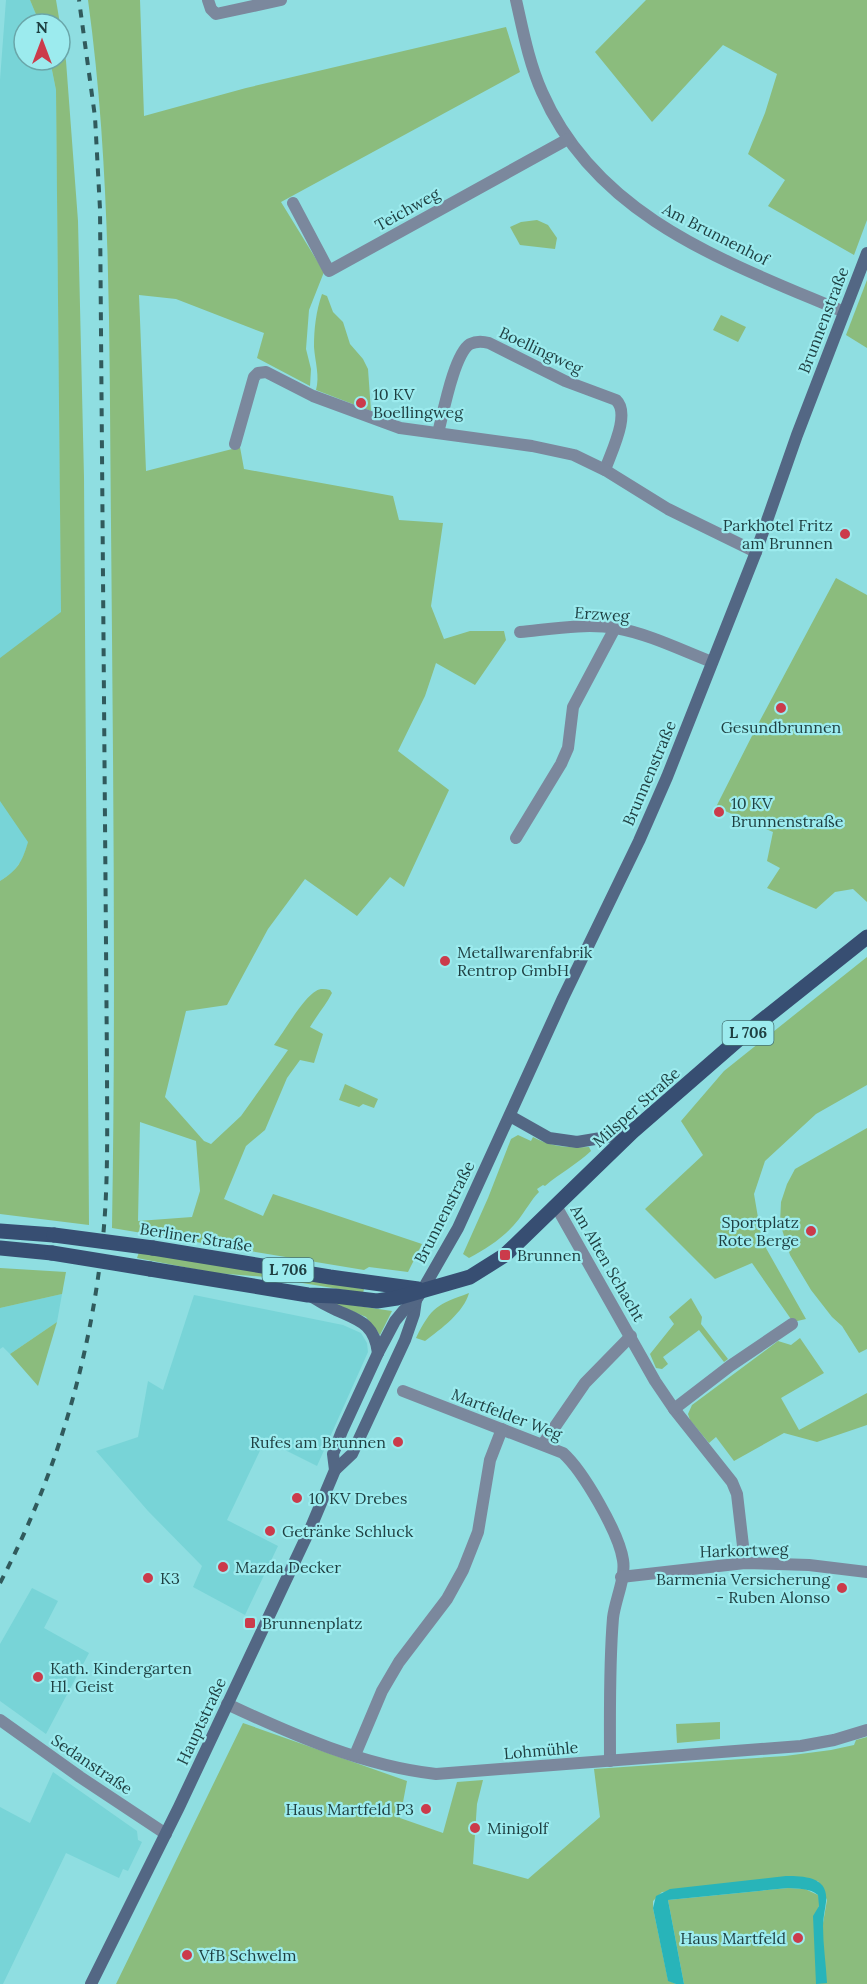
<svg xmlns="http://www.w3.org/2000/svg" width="867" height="1984" viewBox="0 0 867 1984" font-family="Lora,serif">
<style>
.built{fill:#78d4d7}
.green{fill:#8bbc7d;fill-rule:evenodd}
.water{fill:#28b4b9}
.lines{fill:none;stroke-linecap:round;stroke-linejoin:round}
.minor{stroke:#7b889d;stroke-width:12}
.secondary{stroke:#536784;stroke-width:12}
.primary{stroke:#374e72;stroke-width:15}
.rail{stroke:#315a5c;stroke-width:4;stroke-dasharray:8 8;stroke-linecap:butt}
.primary-bridge{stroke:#374e72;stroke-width:15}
.poi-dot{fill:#cb3b4b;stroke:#9cebee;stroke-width:2}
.labels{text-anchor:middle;stroke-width:4.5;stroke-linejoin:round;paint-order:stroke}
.shield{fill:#9cebee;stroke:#447375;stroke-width:1.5}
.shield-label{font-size:15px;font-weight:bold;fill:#1e3f41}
.street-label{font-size:16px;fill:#1e3f41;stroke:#9cebee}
.poi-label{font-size:16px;fill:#1e3f41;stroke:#9cebee;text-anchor:start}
</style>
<rect width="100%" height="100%" fill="#8fdee1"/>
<g class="built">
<path d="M6,0H30L40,24H24V60H50L56,90L64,875L45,879L28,843L22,860L12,873L0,881V80Z"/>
<path d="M62,1294L57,1322L10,1354L3,1347L0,1349V1308Z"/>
<path d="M194,1295L343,1325L361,1333L367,1343L368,1352L317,1466L265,1440L227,1520L278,1546L245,1615L193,1587L202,1566L148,1511L96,1451L138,1437L148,1381L163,1390Z"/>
<path d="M32,1588L58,1601L44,1628L89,1653L46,1734L0,1701V1644Z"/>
<path d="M53,1772L137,1831L138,1840L142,1842L128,1871L123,1869L119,1878L66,1853L3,1984H0V1807L30,1823Z"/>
</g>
<g class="green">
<path d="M30,0H56L60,24H40Z"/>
<path d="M88,0H140L144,116L246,88L506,27L520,72L281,202L324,272L309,310L306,349L311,369L310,386L257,358L264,333L176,299L139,295L146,471L240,447L244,469L393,496L399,520L443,523L431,606L444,639L470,631H504L506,640L475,685L436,663L425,696L398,751L449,790L404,887L390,877L357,916L305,879L268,929L227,1005L186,1011L165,1097L204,1141L211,1144L241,1116L288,1050L274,1045C284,1032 303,998 316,991C320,988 325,989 330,990L332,993C326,1005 317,1015 310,1027L323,1034L314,1063L300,1060L287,1078L265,1130L246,1146L224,1199L263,1216L273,1194L422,1244L408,1272L369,1267L364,1270L112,1228C116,993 113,759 111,524C109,349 112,174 88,0ZM140,1122L196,1141L200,1191L192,1217L138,1221Z"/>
<path d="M646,0H867V220L854,255L768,206L785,180L748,154L765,113L777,74L723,45L652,122L595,52Z"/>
<path d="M60,24L66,61L78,221L84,477L89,1225L0,1214V881C18,870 22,862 28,842L0,801V658L61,612L56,90L50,60H60Z"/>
<path d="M537,220L548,225L557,238L555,249L520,245L510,227L521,222Z"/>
<path d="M867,280V348L846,335Z"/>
<path d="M322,294L327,296L333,312L343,322L350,344L363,359L368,369L371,411L316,390C320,376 315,362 314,347C314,329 316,311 322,294Z"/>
<path d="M721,315L746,327L738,342L713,330Z"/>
<path d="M836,578L867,595V902L853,889L835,892L816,909L767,888L780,868L767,861L773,832L716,807L757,726Z"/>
<path d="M867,957V1085L816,1114L765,1161L754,1194L762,1241L806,1319L793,1322L752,1263L715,1279L645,1209L703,1155L681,1121L724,1071Z"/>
<path d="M345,1084L378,1099L374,1108L363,1104L359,1107L339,1100Z"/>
<path d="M867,1128V1349L859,1353L842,1326L832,1317L811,1290L790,1255L780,1223L781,1202L787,1184L795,1169Z"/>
<path d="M518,1135L531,1141L533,1137C551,1147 569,1148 589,1147L591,1151C576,1165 560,1173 545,1186L543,1185L537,1189L539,1192C531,1200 526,1210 519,1219C506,1236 488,1248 469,1258L463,1254L488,1198L511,1139Z"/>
<path d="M139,1252L364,1289L363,1293L266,1277L215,1273L137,1258Z"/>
<path d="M0,1268L66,1272L62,1294L0,1308Z"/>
<path d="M469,1293C464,1312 441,1329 425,1341L416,1338C432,1306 437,1305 469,1293Z"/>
<path d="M691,1298L702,1317L701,1324L728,1359L724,1362L699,1330L663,1357L668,1364L662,1369L656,1368L650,1354L674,1324L669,1317Z"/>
<path d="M331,1302L392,1311L380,1335L366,1317Z"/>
<path d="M57,1322L38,1386L10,1354Z"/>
<path d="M800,1338L824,1373L781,1398L799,1430L867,1393V1425L817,1442L784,1433L734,1461L716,1437L709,1443L690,1420L688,1414L692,1405L778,1341L791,1345Z"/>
<path d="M720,1722V1739L677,1743L676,1724Z"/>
<path d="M243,1723L407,1781L400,1818L443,1833L457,1782L483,1780L477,1804L473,1864L528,1879L600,1817L594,1769L785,1756L831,1750L854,1745L856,1740L867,1737V1984H684L668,1900L788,1888L805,1889L818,1895L820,1901L818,1910L823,1923L827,1900L818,1881L662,1892L653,1901V1908L668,1980L676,1984H116Z"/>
</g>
<path class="water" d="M786,1876C805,1876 829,1877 826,1902C825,1910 823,1918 823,1926C823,1945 826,1964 827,1983L816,1984L813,1916L819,1906L818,1895C810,1888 798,1889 788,1888L668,1900L684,1984H676L668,1981L653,1908L656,1896L670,1889Z"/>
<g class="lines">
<g class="minor">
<path d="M208,0L211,9L216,14L281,0"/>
<path d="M516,0C523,31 529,63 542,92C597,218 727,262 844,312"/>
<path d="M293,203L329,271L568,139"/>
<path d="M438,433C443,414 454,354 470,344C476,341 482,341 489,343L565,381L616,400C631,414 611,452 605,470"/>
<path d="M235,444L254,377L258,373L266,372L313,396L400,428L532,446L574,455L605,470L668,509L756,552"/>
<path d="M520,632C551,629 585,623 616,628C649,634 681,650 712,662"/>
<path d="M516,838L561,764L568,748L573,707L615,628"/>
<path d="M556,1206L655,1381L674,1409L732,1482L737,1494L745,1563"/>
<path d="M403,1391L563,1453C583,1471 619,1533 623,1560C626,1578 615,1600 613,1618C609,1666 610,1714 610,1761"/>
<path d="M674,1409L730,1366L792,1324"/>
<path d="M543,1444L585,1383L631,1336"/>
<path d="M621,1577L745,1563L809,1565L867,1572"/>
<path d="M227,1704C293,1735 364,1766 436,1774L801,1746L834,1740L867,1730"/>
<path d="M0,1720L80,1777L166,1834"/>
<path d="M355,1755L382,1691L399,1662L447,1599L463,1570L478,1532L490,1460L502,1429"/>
</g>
<g class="secondary">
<path d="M510,1116L549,1138L577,1142L631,1133"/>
<path d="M309,1295C316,1299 323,1304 330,1307C355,1320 374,1320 378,1353"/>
<path d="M335,1470L352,1454L405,1340L414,1314L416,1300"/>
<path d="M91,1984L179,1807L311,1527L335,1470L333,1454L342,1431L378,1353L395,1321L404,1310L416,1300L423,1289L458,1228L563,998L639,841L667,777L756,552L797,435L867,253"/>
</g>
<g class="primary">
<path d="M0,1231L54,1235"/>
<path d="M0,1248L52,1253"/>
<path d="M153,1248L330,1277L418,1289"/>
<path d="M150,1269L308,1295L335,1296L377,1301L397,1298L470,1277L505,1255L632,1132L740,1038L867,937"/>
</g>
<path class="rail" d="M0,1583C52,1484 86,1374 100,1263C109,1198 107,1132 107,1067L100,209L95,117L79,0"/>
<g class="primary-bridge">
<path d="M54,1235L153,1248"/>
<path d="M52,1253L150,1269"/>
</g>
</g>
<g class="poi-dot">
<circle cx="361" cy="403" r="6"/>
<circle cx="845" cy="534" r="6"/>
<circle cx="781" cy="708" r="6"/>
<circle cx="719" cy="812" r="6"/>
<circle cx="445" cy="961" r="6"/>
<circle cx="811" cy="1231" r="6"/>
<rect x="499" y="1249" width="12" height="12" rx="3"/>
<circle cx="398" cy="1442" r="6"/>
<circle cx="297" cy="1498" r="6"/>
<circle cx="270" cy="1531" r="6"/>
<circle cx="223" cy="1567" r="6"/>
<circle cx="148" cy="1578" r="6"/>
<circle cx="842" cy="1588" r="6"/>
<rect x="244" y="1617" width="12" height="12" rx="3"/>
<circle cx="38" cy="1677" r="6"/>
<circle cx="426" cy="1809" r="6"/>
<circle cx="475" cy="1828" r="6"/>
<circle cx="798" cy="1938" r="6"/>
<circle cx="187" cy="1955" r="6"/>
</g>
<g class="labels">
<g class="shield">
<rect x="722.5" y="1021" width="51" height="24" rx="4.5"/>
<rect x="262.5" y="1258" width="51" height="24" rx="4.5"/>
</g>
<g class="shield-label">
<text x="748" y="1038">L 706</text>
<text x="288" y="1275">L 706</text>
</g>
<g class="street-label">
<text transform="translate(407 209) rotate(-29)" y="6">Teichweg</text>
<text transform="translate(716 234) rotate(27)" y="6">Am Brunnenhof</text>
<text transform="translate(823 320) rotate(-69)" y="6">Brunnenstraße</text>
<text transform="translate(541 350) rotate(25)" y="6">Boellingweg</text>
<text transform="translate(602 614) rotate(4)" y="6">Erzweg</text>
<text transform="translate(649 773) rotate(-67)" y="6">Brunnenstraße</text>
<text transform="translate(636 1107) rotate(-42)" y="6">Milsper Straße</text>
<text transform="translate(444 1212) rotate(-63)" y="6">Brunnenstraße</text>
<text transform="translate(196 1237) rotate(9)" y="6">Berliner Straße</text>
<text transform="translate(608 1263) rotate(60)" y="6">Am Alten Schacht</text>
<text transform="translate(507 1414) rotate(21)" y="6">Martfelder Weg</text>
<text transform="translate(744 1550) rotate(-2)" y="6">Harkortweg</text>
<text transform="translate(201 1721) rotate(-65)" y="6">Hauptstraße</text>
<text transform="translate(541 1750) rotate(-5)" y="6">Lohmühle</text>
<text transform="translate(92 1764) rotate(34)" y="6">Sedanstraße</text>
</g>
<g class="poi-label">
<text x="373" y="400">10 KV<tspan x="373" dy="18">Boellingweg</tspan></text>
<text x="833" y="531" text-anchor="end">Parkhotel Fritz<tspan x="833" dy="18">am Brunnen</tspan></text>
<text x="781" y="733" text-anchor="middle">Gesundbrunnen</text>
<text x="731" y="809">10 KV<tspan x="731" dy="18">Brunnenstraße</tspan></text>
<text x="457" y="958">Metallwarenfabrik<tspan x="457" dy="18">Rentrop GmbH</tspan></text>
<text x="799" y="1228" text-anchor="end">Sportplatz<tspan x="799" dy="18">Rote Berge</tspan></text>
<text x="517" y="1261">Brunnen</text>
<text x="386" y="1448" text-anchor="end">Rufes am Brunnen</text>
<text x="309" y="1504">10 KV Drebes</text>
<text x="282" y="1537">Getränke Schluck</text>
<text x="235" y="1573">Mazda Decker</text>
<text x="160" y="1584">K3</text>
<text x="830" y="1585" text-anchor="end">Barmenia Versicherung<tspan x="830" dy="18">- Ruben Alonso</tspan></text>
<text x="262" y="1629">Brunnenplatz</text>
<text x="50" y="1674">Kath. Kindergarten<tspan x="50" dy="18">Hl. Geist</tspan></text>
<text x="414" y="1815" text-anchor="end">Haus Martfeld P3</text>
<text x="487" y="1834">Minigolf</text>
<text x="786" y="1944" text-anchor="end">Haus Martfeld</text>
<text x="199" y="1961">VfB Schwelm</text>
</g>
</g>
<g transform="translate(42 42)"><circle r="28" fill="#9cebee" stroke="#6aa6a9" stroke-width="1.5"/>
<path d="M0-4.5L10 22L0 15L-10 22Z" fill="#cb3b4b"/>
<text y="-9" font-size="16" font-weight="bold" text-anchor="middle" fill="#1e3f41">N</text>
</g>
</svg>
